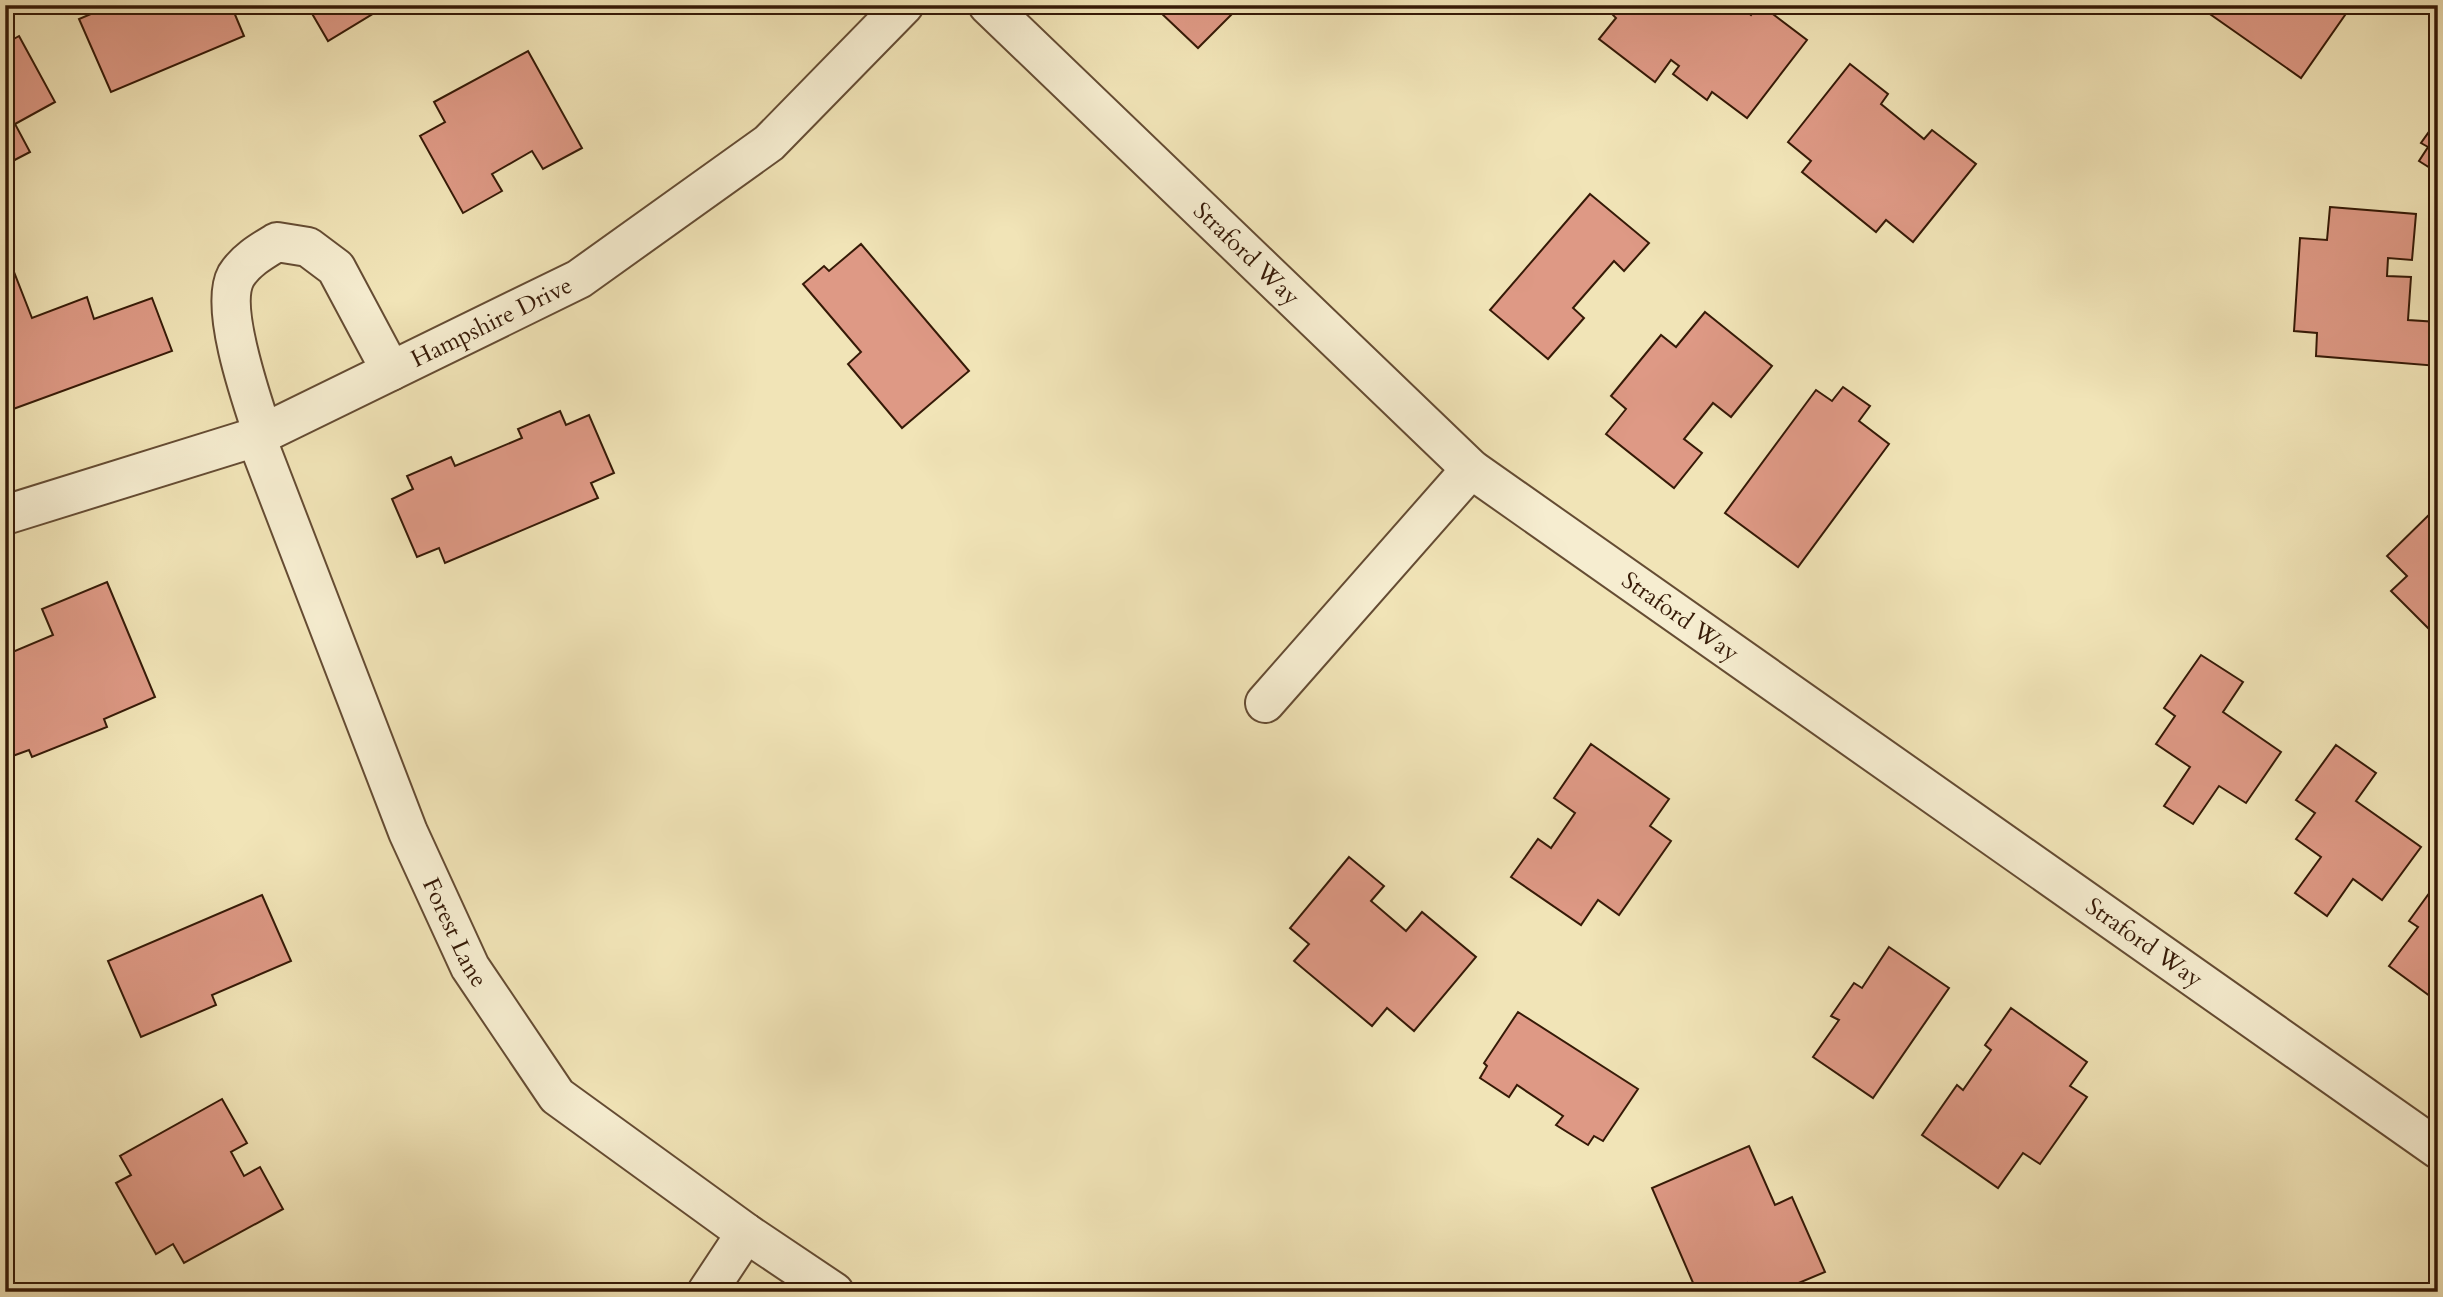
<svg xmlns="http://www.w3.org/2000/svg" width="2443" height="1297" viewBox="0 0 2443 1297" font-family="Cardo,serif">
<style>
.building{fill:#de9985;stroke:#361a07;stroke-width:2}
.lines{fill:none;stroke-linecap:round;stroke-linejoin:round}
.street-casing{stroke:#654c33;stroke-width:42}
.street{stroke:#f6edd0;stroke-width:38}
.labels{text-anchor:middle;stroke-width:6;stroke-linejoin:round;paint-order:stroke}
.street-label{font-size:24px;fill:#361a07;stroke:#f6edd0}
</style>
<rect width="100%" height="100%" fill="#f1e4b7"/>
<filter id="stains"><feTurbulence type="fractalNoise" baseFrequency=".00286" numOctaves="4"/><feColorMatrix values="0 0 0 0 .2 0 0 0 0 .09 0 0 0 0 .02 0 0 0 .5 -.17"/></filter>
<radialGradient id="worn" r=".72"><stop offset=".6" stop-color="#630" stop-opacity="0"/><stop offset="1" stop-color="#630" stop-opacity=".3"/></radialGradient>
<g class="building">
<path d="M112,5H231L244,36L111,92L79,19Z"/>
<path d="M307,5H383L384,7L328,41Z"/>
<path d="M1167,5H1241L1198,48L1160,12Z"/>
<path d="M1615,5H1744L1742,7L1751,15L1758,5H1761L1807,40L1747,118L1712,92L1707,100L1673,74L1679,66L1671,60L1655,82L1599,39L1616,18L1610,12Z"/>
<path d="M2197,5H2352L2301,78Z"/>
<path d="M19,36L55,102L15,124L30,152L5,165V44Z"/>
<path d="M528,51L582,148L543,169L532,151L492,174L502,191L463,213L420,136L445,122L434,102Z"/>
<path d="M1850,64L1888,94L1881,104L1924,139L1932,130L1976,164L1913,242L1886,220L1876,232L1802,172L1811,161L1788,142Z"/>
<path d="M2438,119V173L2419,161L2428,147L2421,143Z"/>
<path d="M1590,194L1649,243L1624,271L1614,261L1573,308L1584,318L1548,359L1490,310Z"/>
<path d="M2330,207L2416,214L2412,260L2388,258L2387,276L2411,277L2408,320L2438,322V366L2316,356L2317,333L2294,331L2300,238L2327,240Z"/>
<path d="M861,244L969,371L902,428L848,364L861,352L803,284L824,266L829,271Z"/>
<path d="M5,249L32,318L87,297L94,319L152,298L172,351L5,412Z"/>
<path d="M1705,312L1772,366L1731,417L1713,403L1684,439L1702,453L1674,488L1606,434L1626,409L1611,396L1661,335L1676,347Z"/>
<path d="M1843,387L1870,406L1859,421L1889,444L1798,567L1725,513L1816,390L1832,401Z"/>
<path d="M560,411L566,425L589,415L614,473L591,483L598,498L445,563L439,548L417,557L392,499L413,489L407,476L451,457L455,466L522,438L518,429Z"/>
<path d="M2438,506V638L2391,591L2407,576L2387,556Z"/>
<path d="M107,582L155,697L104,719L107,727L32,757L29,750L7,758L5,647L8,654L53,635L42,609Z"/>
<path d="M2201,655L2243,682L2223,712L2281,752L2246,803L2219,786L2193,824L2164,806L2190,767L2156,744L2175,716L2164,708Z"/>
<path d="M1591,744L1669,799L1650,826L1671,841L1619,915L1598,900L1581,925L1511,877L1538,839L1551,848L1575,813L1554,798Z"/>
<path d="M2336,745L2376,773L2356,801L2421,847L2382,900L2353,879L2327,916L2295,893L2321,857L2296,839L2315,813L2296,800Z"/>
<path d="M1349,857L1384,886L1371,901L1406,931L1422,912L1476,957L1414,1031L1387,1008L1372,1026L1294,961L1309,944L1290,928Z"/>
<path d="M2438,881V1002L2389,966L2418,927L2409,921Z"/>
<path d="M262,895L291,961L212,995L216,1005L141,1037L108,961Z"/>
<path d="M1889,947L1949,988L1873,1098L1813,1057L1839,1020L1831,1016L1854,983L1862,988Z"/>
<path d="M2011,1008L2087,1062L2070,1086L2087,1097L2040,1164L2023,1153L1998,1188L1922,1135L1957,1085L1963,1090L1991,1050L1985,1045Z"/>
<path d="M1518,1012L1638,1089L1603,1141L1594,1136L1588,1145L1556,1125L1563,1116L1517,1085L1509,1097L1480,1078L1487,1066L1484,1063Z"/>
<path d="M222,1099L247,1143L231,1152L244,1176L260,1167L283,1209L184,1263L173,1244L156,1254L116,1183L131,1175L120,1156Z"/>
<path d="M1749,1146L1775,1205L1792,1197L1825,1272L1777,1292H1751L1747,1283L1726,1292H1697L1652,1188Z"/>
</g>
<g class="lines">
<defs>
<g id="street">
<path id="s1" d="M988,5L1471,469L2438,1149"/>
<path d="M263,434C252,401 219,307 236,276C246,260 262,251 277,242L308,247L336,268L391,371"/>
<path id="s2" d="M256,437L408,832L470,967L557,1096L746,1233L834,1292"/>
<path id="s3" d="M5,515L256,437L579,279L769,143L904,5"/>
<path d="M1265,703L1471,469"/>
<path d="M707,1292L746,1233"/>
</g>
</defs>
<use href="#street" class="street-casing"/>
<use href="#street" class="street"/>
</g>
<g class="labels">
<g class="street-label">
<text dy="8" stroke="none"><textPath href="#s1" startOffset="359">Straford Way</textPath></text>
<text dy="8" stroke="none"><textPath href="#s3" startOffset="525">Hampshire Drive</textPath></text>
<text dy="8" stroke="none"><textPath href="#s1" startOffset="926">Straford Way</textPath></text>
<text dy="8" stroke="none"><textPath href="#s2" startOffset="534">Forest Lane</textPath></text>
<text dy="8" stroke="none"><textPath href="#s1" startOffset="1493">Straford Way</textPath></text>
</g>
</g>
<rect width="2443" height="1297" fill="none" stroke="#f1e4b7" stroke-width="28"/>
<rect x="7" y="7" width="2429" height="1283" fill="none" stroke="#361a07" stroke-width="3.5"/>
<rect x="14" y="14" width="2415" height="1269" fill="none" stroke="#361a07" stroke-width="2"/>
<rect width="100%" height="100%" filter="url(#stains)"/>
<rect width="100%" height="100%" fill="url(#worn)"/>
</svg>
